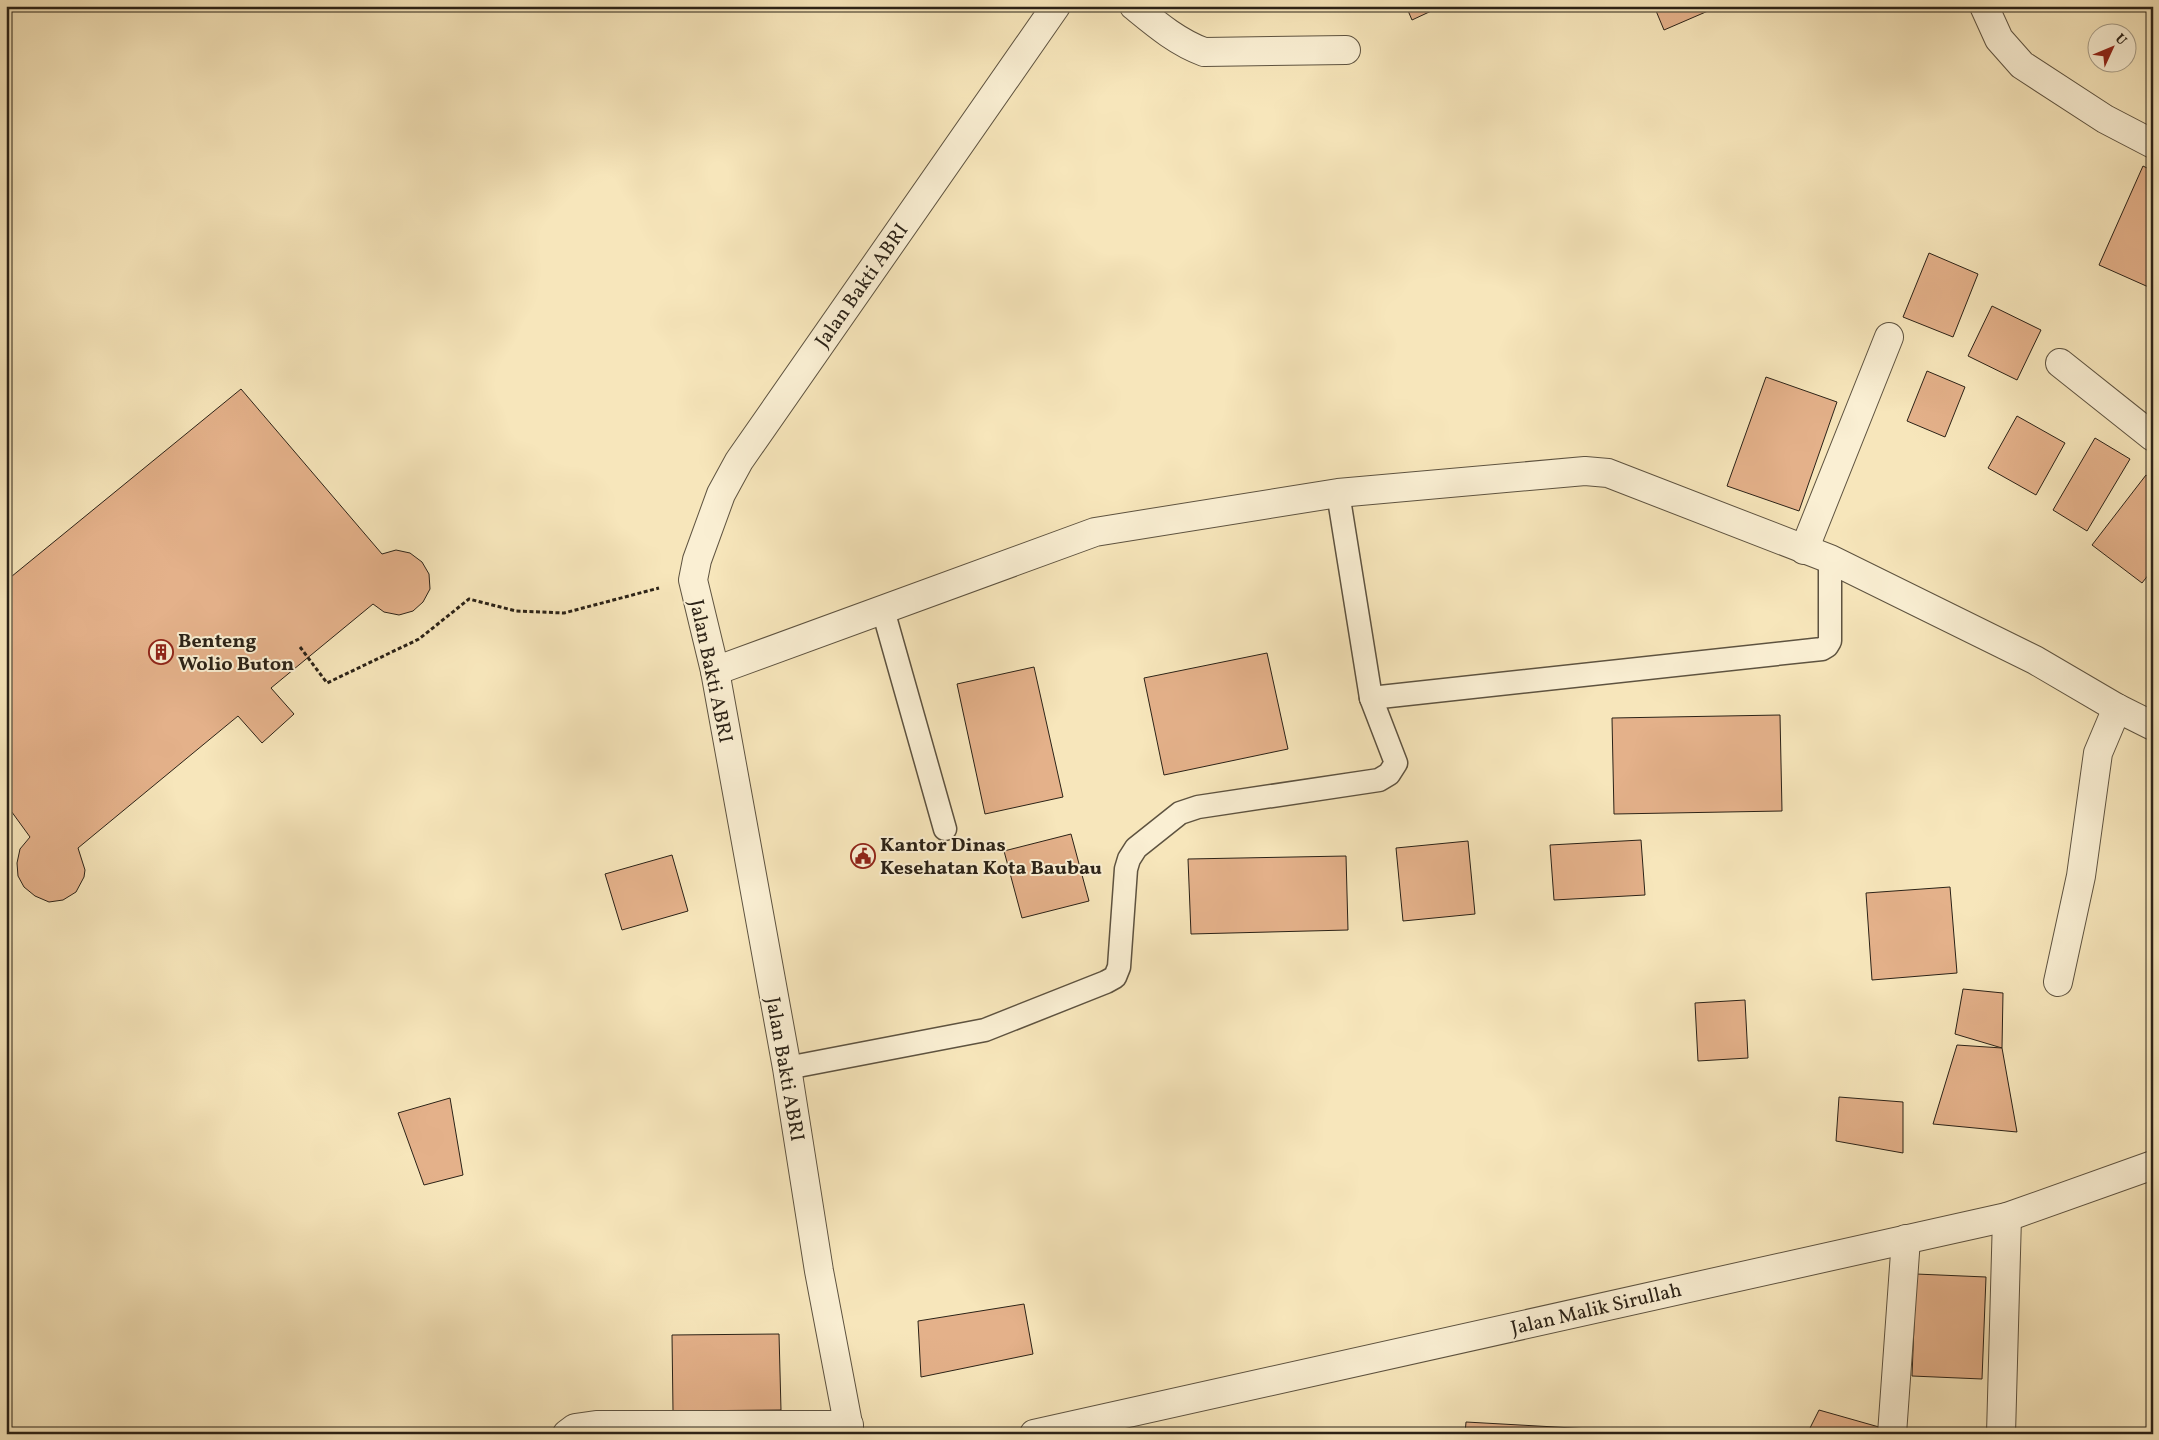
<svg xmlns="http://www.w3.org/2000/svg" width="2159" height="1440" viewBox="0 0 2159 1440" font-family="Vollkorn,serif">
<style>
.building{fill:#e4b18a;stroke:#2b2217}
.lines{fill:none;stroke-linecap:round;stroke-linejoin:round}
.service-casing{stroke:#5e5340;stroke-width:25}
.minor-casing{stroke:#5e5340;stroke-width:30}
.tertiary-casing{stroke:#5e5340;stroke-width:30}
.path{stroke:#2b2217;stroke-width:3;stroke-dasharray:4 2.5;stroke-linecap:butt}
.service{stroke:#faefd3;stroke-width:22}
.minor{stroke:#faefd3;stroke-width:28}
.tertiary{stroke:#faefd3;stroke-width:28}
.labels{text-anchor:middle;stroke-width:4;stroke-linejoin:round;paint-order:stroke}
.street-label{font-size:20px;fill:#2b2217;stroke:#faefd3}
.poi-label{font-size:20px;font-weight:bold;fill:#2b2217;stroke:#faefd3;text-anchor:start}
</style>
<rect width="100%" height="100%" fill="#f7e6bb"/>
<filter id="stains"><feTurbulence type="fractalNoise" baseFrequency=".004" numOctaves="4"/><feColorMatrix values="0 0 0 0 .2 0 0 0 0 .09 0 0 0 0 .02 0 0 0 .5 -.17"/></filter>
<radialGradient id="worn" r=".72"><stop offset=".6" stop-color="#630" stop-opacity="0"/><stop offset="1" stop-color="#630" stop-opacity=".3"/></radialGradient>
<g class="building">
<path d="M1406,6H1442L1412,20Z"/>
<path d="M1654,6H1706L1708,11L1664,30Z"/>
<path d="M2143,166L2153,171V289L2099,265Z"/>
<path d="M1929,253L1978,274L1953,337L1903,317Z"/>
<path d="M1992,306L2041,330L2017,380L1968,356Z"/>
<path d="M1927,371L1965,387L1945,437L1907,421Z"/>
<path d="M1766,377L1837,402L1799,511L1727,486Z"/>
<path d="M241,389L382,554L396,550L410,553L422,562L429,574L430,589L423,602L413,611L399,615L384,612L373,604L271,688L294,714L262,743L238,716L78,848L85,870L84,877L76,892L63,900L49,902L35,896L24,887L18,876L17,863L20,849L30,837L6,804V581Z"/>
<path d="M2017,416L2065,443L2036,495L1988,468Z"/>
<path d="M2095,438L2130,459L2087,531L2053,510Z"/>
<path d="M2146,475L2153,480V569L2142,583L2092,545Z"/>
<path d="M1267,653L1288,749L1164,775L1144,678Z"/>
<path d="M1034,667L1063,797L985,814L957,684Z"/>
<path d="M1780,715L1782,811L1614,814L1612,718Z"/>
<path d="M1071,834L1089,901L1022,918L1004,851Z"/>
<path d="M1641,840L1645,895L1554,900L1550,845Z"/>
<path d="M1468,841L1475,914L1403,921L1396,848Z"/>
<path d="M672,855L688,911L622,930L605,874Z"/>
<path d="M1346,856L1348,930L1191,934L1188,859Z"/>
<path d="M1950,887L1957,973L1872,980L1866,893Z"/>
<path d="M1963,989L2003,993L2002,1048L1955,1034Z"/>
<path d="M1745,1000L1748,1058L1698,1061L1695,1003Z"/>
<path d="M1957,1045L2002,1048L2017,1132L1933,1124Z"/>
<path d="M1839,1097L1903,1102V1153L1836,1141Z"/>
<path d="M450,1098L463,1175L424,1185L398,1113Z"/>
<path d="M1916,1274L1986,1277L1982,1379L1912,1376Z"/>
<path d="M1024,1304L1033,1354L921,1377L918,1321Z"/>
<path d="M779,1334L781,1410L673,1411L672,1335Z"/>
<path d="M1819,1410L1886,1429L1884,1434H1807Z"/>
<path d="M1466,1422L1591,1429V1434H1465Z"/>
</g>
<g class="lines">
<defs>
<g id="service">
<path d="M883,610L945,829"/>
<path d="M1371,698L1822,649L1827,646L1830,641V559"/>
<path d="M787,1068L985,1030L1106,982L1115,977L1119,967L1126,869L1129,859L1136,848L1180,813L1198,807L1379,780L1389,774L1396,763L1371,698L1338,493"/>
</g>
<g id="minor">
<path d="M1134,6C1156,24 1177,42 1204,52L1346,50"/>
<path d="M1984,6L1999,39L2022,65L2105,119L2153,144"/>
<path d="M2060,363L2153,437"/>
<path d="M1804,550L1889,337"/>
<path d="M715,671L1095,532L1338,493L1585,471L1608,473L1830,559L2035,660L2117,708L2153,726"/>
<path d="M2058,982L2081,876L2098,753L2117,708"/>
<path d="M567,1434L575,1428L596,1425H849"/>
<path d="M1034,1434L2007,1217L2153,1165"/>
<path d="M1892,1434L1906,1239"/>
<path d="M2001,1434L2007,1217"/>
</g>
<path id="tertiary" d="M850,1434L819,1271L787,1068L715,671L693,580L697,560L721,494L739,461L1056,6"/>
</defs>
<use href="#service" class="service-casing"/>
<use href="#minor" class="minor-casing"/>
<use href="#tertiary" class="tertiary-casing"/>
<path class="path" d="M300,647L327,683L419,639L469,599L516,611L564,613L659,588"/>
<use href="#service" class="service"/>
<use href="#minor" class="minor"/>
<use href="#tertiary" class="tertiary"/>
</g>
<defs>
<symbol id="building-ring" viewBox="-11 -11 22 22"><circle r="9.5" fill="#faefd3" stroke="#8f2418" stroke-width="1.5"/><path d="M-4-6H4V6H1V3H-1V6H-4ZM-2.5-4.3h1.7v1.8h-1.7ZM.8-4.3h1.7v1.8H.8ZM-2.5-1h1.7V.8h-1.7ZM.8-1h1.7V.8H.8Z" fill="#8f2418"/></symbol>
<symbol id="civic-ring" viewBox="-11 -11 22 22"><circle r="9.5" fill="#faefd3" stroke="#8f2418" stroke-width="1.5"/><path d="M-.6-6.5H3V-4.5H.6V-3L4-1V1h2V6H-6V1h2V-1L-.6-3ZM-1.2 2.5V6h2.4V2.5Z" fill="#8f2418"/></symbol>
</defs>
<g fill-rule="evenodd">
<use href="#building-ring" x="147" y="638" width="28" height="28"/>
<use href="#civic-ring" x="849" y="842" width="28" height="28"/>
</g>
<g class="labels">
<g class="street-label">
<text transform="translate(861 285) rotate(-55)" y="7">Jalan Bakti ABRI</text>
<text transform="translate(712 671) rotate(78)" y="7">Jalan Bakti ABRI</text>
<text transform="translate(786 1069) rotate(80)" y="7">Jalan Bakti ABRI</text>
<text transform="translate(1596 1308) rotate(-13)" y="7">Jalan Malik Sirullah</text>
</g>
<g class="poi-label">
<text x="178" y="647">Benteng<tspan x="178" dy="23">Wolio Buton</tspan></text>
<text x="880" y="851">Kantor Dinas<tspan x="880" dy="23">Kesehatan Kota Baubau</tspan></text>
</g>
</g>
<rect width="2159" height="1440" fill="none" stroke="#f7e6bb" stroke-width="25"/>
<rect x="8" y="8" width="2144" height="1425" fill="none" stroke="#2b2217" stroke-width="2.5"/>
<rect x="12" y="12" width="2134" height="1415" fill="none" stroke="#2b2217"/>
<g transform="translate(2112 48) rotate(46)"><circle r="24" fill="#faefd3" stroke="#a79d88"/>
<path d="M0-4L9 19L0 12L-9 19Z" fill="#8f2418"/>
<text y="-8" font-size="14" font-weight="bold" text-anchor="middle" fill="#2b2217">U</text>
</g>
<rect width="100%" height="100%" filter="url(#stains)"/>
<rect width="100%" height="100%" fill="url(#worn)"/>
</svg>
